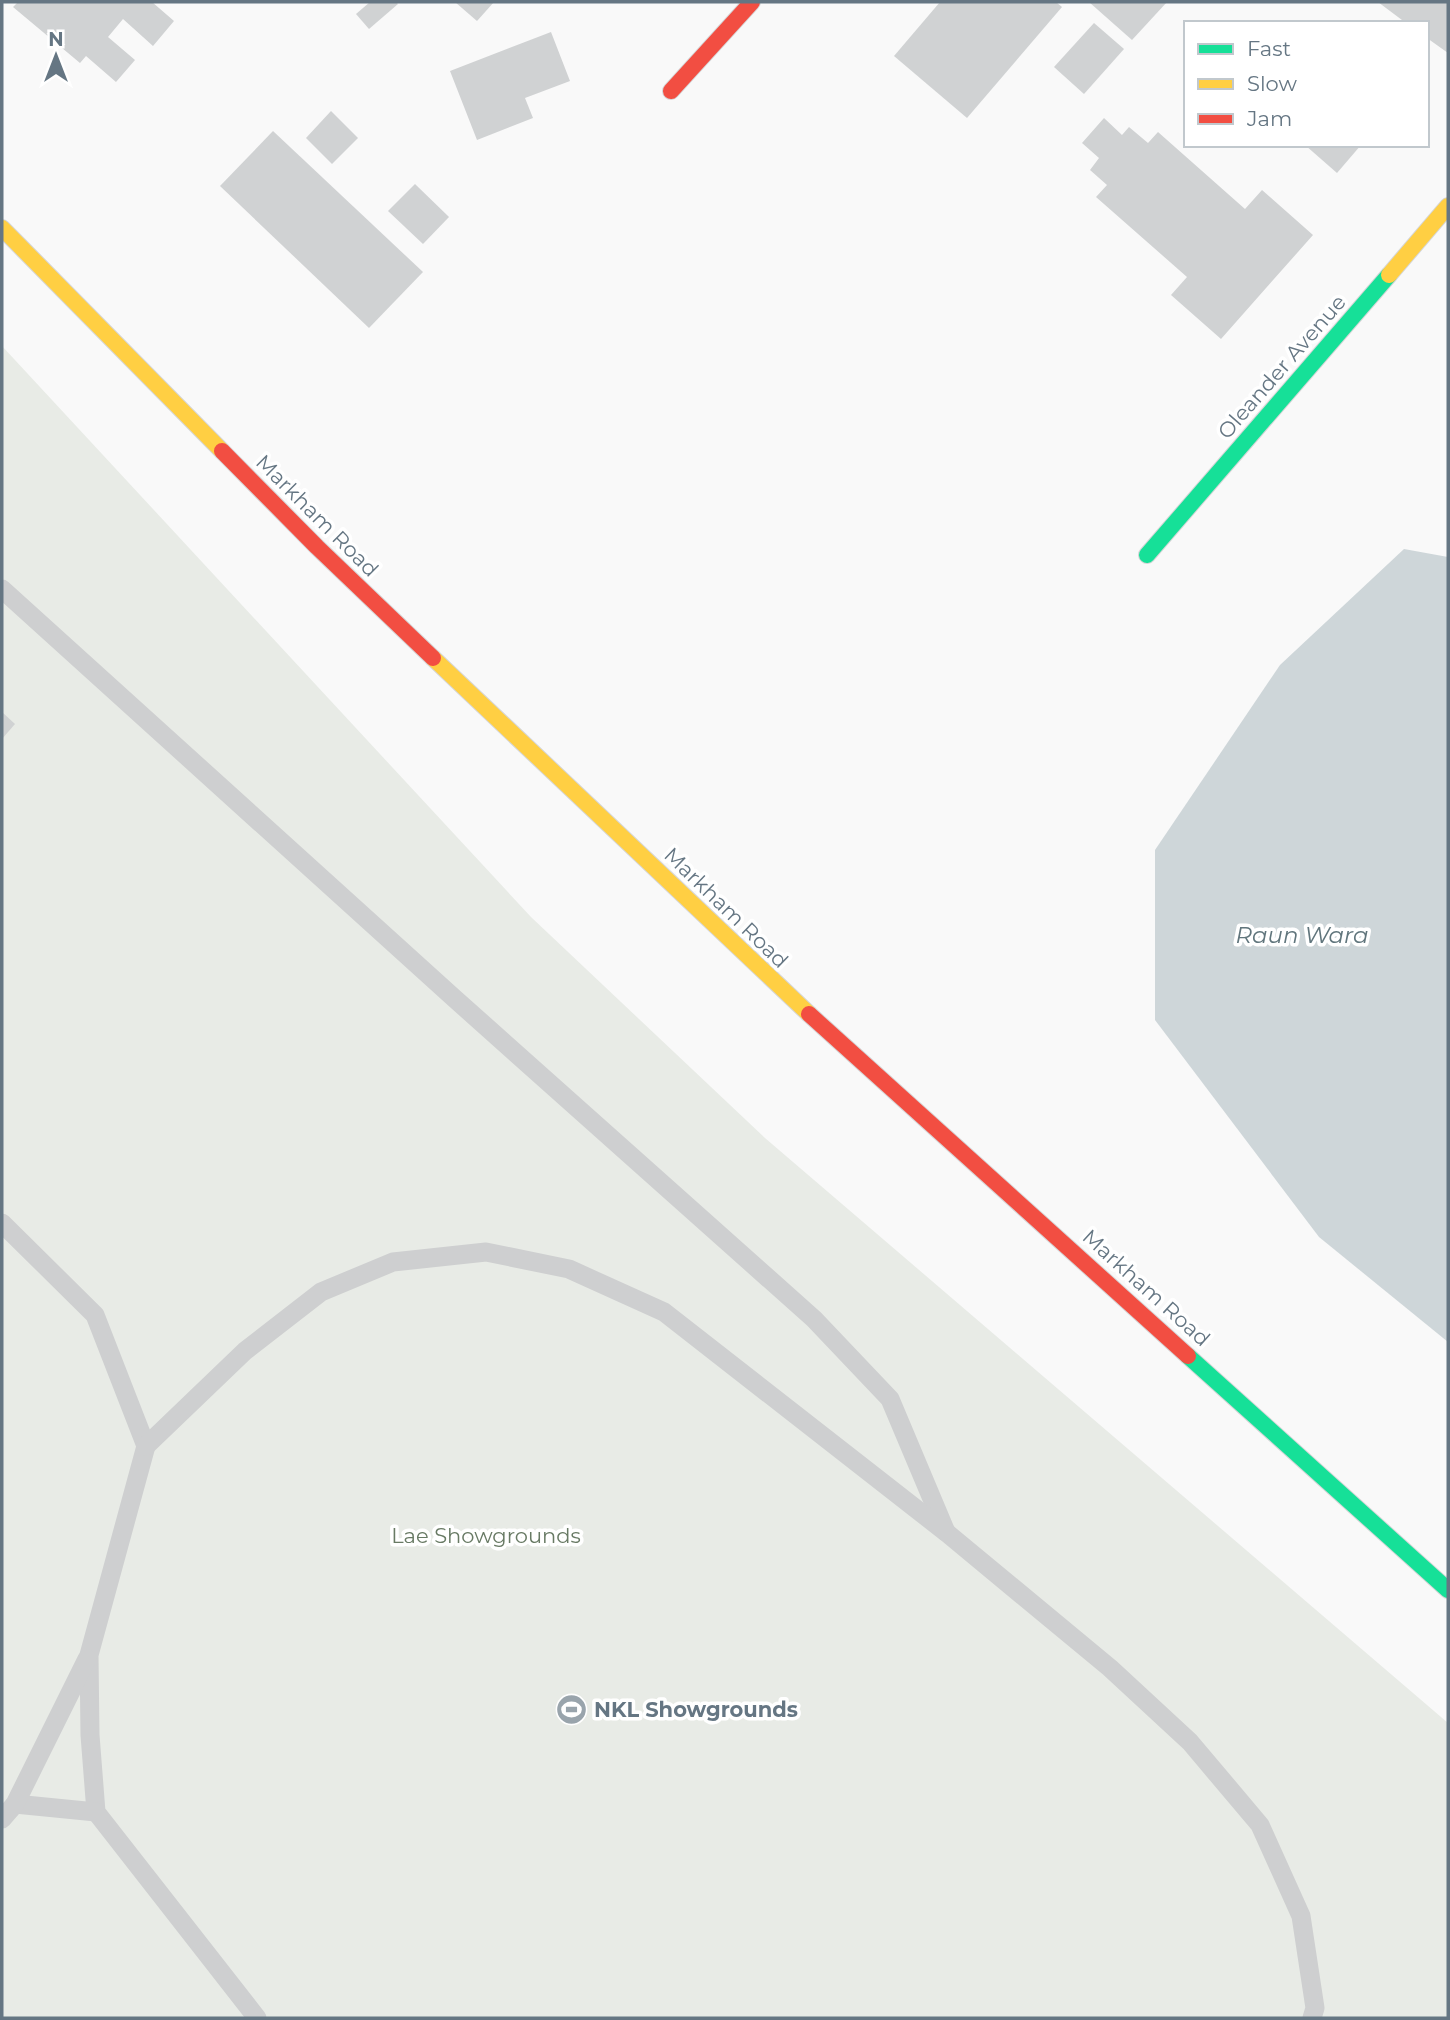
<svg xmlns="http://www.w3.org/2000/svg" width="1450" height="2020" viewBox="0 0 1450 2020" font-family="Montserrat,sans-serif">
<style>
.green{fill:#e8ebe6}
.water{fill:#ced6d9}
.building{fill:#d0d2d3}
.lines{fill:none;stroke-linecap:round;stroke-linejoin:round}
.fast-casing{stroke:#d5d6d7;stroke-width:18}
.slow-casing{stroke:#d5d6d7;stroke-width:18}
.jam-casing{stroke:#d5d6d7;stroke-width:18}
.lane{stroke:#cecfd0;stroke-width:19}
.fast{stroke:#16e098;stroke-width:16}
.slow{stroke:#ffcf43;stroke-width:16}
.jam{stroke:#f24e42;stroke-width:16}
.labels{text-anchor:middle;stroke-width:7;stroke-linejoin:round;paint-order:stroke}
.street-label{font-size:21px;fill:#657683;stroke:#fff}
.park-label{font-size:21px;fill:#687a64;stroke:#fff}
.poi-label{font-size:21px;font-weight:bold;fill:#657683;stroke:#fff;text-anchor:start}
.water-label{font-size:23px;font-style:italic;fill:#60757c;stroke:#fff}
</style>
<rect width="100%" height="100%" fill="#f9f9f9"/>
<path class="green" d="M2,346L531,917L765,1138L1448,1723V2018H2Z"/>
<path class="water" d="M1404,549L1448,557V1342L1319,1237L1155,1020V850L1280,665Z"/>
<g class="building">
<path d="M18,2H152L174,21L153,46L123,19L108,37L135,60L116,82L86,56L80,63L13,7Z"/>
<path d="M370,2H396L398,4L369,29L356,14Z"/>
<path d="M455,2H494L477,21Z"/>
<path d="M940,2H1056L1062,7L967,118L894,56Z"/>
<path d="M1089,2H1167L1132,40Z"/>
<path d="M1378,2H1448V53L1427,38V23H1406Z"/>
<path d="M1094,23L1124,49L1084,94L1054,67Z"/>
<path d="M551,32L570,81L525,98L533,118L477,140L450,71Z"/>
<path d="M331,111L358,138L332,164L306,138Z"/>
<path d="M1104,118L1122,135L1129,127L1148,143L1158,132L1245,209L1262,190L1313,235L1221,339L1171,295L1187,277L1096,197L1107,185L1090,170L1099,158L1082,143Z"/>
<path d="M273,131L423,272L369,328L220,186Z"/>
<path d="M1305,145H1361L1337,173Z"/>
<path d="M415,184L449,217L423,244L388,211Z"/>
<path d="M2,712L15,724L2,739Z"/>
</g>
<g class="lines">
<defs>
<g id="fast">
<path d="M1147,555L1389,275"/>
<path d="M1188,1356L1448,1590"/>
</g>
<g id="slow">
<path d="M2,228L222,451"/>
<path d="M1389,275L1448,206"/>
<path d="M433,658L809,1014"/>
</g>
<g id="jam">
<path d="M671,91L752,2"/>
<path d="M222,451L317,547L433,658"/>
<path d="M809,1014L1188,1356"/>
</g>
</defs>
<use href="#fast" class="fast-casing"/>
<use href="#slow" class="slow-casing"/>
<use href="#jam" class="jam-casing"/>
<g class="lane">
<path d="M2,589L454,998L814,1319L890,1399L946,1532"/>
<path d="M2,1223L95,1315L146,1446L89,1655L90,1735L96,1812L257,2018"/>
<path d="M146,1446L245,1351L321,1292L393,1262L486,1252L569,1269L664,1312L947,1533L1110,1668L1190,1742L1260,1825L1301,1916L1315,2008L1312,2018"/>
<path d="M15,1804L96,1812"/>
<path d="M2,1819L15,1804L87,1659"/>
</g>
<use href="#fast" class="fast"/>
<use href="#slow" class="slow"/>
<use href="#jam" class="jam"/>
</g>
<defs>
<symbol id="stadium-disc" viewBox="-11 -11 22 22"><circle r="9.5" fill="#99a4ac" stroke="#fff"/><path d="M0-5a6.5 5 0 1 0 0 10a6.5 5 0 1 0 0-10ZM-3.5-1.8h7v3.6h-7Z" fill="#fff"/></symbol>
</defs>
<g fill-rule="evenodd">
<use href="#stadium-disc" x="554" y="1692" width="35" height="35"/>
</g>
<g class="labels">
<g class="street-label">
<text transform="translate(1282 367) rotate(-49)" y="7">Oleander Avenue</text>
<text transform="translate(317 516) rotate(45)" y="7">Markham Road</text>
<text transform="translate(726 908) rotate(44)" y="7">Markham Road</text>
<text transform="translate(1146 1288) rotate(42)" y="7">Markham Road</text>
</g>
<g class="park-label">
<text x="486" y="1543">Lae Showgrounds</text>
</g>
<g class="poi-label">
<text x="594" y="1717">NKL Showgrounds</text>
</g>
<g class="water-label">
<text x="1302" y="943">Raun Wara</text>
</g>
</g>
<rect width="1450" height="2020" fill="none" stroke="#657683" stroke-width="7"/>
<rect x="1184" y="21" width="245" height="126" fill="#ffffff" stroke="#c1c8cd" stroke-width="2"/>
<rect x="1198" y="44" width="35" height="10" fill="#16e098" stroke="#c1c8cd" stroke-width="2"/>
<text x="1247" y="56" font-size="21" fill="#657683">Fast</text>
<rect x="1198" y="79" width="35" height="10" fill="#ffcf43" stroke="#c1c8cd" stroke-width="2"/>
<text x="1247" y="91" font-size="21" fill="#657683">Slow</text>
<rect x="1198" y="114" width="35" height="10" fill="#f24e42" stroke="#c1c8cd" stroke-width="2"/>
<text x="1247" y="126" font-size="21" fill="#657683">Jam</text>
<g transform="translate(56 56)" stroke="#ffffff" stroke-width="5" paint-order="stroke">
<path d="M0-5L12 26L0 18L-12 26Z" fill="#657683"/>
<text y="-10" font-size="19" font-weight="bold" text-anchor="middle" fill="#657683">N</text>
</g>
</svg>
